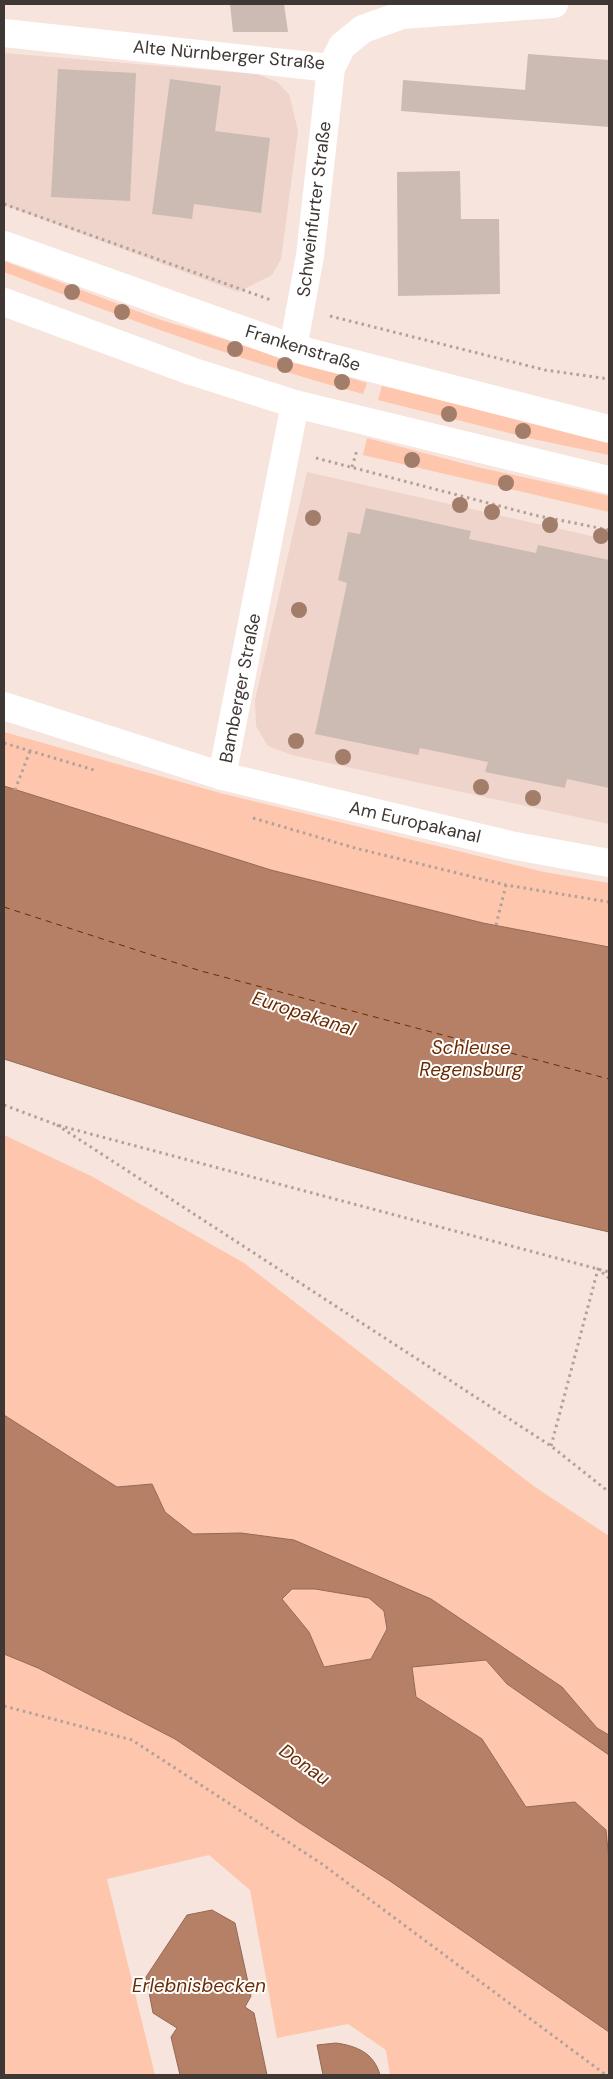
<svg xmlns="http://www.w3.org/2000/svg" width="613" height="2079" viewBox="0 0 613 2079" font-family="'DM Sans',sans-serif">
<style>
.built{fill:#eed4ca}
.green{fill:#fec6ad}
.water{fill:#b68067;stroke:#926a58;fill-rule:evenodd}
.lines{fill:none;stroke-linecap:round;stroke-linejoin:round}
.ferry{stroke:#6d2a00;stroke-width:1;stroke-dasharray:6 5;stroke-linecap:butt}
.building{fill:#ccbbb3}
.path{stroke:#b0a19b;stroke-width:3;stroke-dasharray:2.5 4;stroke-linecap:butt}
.minor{stroke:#fff;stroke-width:28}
.secondary{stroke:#fff;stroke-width:28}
.tree{fill:#a27d6a}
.labels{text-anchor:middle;stroke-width:4;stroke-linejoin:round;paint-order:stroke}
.street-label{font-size:18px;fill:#3e3734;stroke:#fff}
.water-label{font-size:19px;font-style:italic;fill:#6d2a00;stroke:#fff}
</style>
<rect width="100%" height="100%" fill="#f7e4dc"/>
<g class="built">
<path d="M4,53L257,74L277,82L289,94L298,131L281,259L272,275L238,292L4,205Z"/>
<path d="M307,472L609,540V824L292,755L268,746L256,726L255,700Z"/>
</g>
<g class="green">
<path d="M4,261L158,319L367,383L363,394C240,361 122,317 4,272Z"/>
<path d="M382,386L609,440V455L533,439L378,400Z"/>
<path d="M367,438L477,467L609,496V512L363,455Z"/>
<path d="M4,732L220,793L544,872L609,883V947L483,923L271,870L4,786Z"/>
<path d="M4,1135L91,1176L244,1263L535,1487L609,1536V1735L597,1728L562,1687L431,1599L241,1533L193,1534L165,1512L152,1484L117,1487L4,1415Z"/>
<path d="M292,1589H315L369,1598L384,1611L387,1629L371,1659L324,1667L309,1632L282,1599Z"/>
<path d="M4,1654L38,1668L175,1739L300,1823L390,1881L609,2032V2075H390L386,2050L348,2024L277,2038L250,1890L209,1855L107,1879L155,2075H4Z"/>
<path d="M486,1659L507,1684L609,1755V1861L606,1830L575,1802L526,1807L482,1739L415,1697L412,1667Z"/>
</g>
<g class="water">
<path d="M4,786L271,870L483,923L609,947V1232C404,1186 204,1123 4,1059Z"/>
<path d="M4,1415L117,1487L152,1484L165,1512L193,1534L241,1533L294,1540L431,1599L562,1687L597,1728L609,1735V1755L507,1684L486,1660L412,1667L416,1697L482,1739L526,1807L575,1802L606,1830L609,1861V2032L390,1881L300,1823L175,1739L38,1668L4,1654ZM292,1589H315L369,1598L384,1611L387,1629L371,1659L324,1667L309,1632L282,1599Z"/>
<path d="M212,1910L235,1923L251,1996L245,2007L254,2013L267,2075H180L171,2037L177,2028L153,2013L146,1977L187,1915Z"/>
<path d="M336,2043C357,2046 374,2053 380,2075H323L317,2045Z"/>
</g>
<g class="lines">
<path class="ferry" d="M4,907L201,971L609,1079"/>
</g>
<g class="building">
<path d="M230,4H284L288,32H233Z"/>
<path d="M528,54L609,60V127L401,111L403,80L525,90Z"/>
<path d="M58,69L136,73L130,201L51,197Z"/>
<path d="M170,79L221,86L215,131L270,138L261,213L194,204L192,219L152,214Z"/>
<path d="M460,171L461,219H499L500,294L398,296L397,172Z"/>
<path d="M366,508L471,531L469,539L536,553L538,545L609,560V788L567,779L565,788L485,772L488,762L420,748L418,755L315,734L347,583L338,580L348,532L360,534Z"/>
</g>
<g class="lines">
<g class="path">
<path d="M4,204L271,300"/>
<path d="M330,316L545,370L609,379"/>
<path d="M316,458L534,515L609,530"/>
<path d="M352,467L357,450"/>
<path d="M4,743L94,770"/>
<path d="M15,790L30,751"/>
<path d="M253,818L355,848L506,885L609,902"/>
<path d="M496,925L506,885"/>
<path d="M4,1105L57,1125L609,1272"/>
<path d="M57,1125L551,1446L609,1492"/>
<path d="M551,1446L598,1269L609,1278"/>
<path d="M4,1706L132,1740L322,1864L606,2075"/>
</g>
<g class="minor">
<path d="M4,33L331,68L342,46L363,29L402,15L554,4"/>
<path d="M293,348L310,256L331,68"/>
<path d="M4,706L222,776L295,404"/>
<path d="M222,776L510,845L609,863"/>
</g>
<g class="secondary">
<path d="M4,245L293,348L609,429"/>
<path d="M4,302L191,371L295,404L609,480"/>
</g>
</g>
<g class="tree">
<circle cx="72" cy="292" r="8"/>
<circle cx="122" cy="312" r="8"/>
<circle cx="235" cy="349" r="8"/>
<circle cx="285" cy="365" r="8"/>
<circle cx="342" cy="382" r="8"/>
<circle cx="449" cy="414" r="8"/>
<circle cx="523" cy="431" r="8"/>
<circle cx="412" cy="460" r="8"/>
<circle cx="506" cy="483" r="8"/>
<circle cx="460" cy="505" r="8"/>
<circle cx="492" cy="512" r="8"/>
<circle cx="313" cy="518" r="8"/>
<circle cx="550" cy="525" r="8"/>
<circle cx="601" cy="536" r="8"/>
<circle cx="299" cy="610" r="8"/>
<circle cx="296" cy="741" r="8"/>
<circle cx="343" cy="757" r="8"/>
<circle cx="481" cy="787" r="8"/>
<circle cx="533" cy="798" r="8"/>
</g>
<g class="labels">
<g class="street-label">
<text transform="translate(229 55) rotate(5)" y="6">Alte Nürnberger Straße</text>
<text transform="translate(314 209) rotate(-83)" y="6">Schweinfurter Straße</text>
<text transform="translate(303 348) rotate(17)" y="6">Frankenstraße</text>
<text transform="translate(240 688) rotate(-79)" y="6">Bamberger Straße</text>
<text transform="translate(415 822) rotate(13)" y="6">Am Europakanal</text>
</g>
<g class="water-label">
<text transform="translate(304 1013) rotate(18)" y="7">Europakanal</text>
<text x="471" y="1054">Schleuse<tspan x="471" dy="22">Regensburg</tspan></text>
<text transform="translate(305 1764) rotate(35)" y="7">Donau</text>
<text x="199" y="1992">Erlebnisbecken</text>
</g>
</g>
<rect width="613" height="2079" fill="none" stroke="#3e3734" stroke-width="10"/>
</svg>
